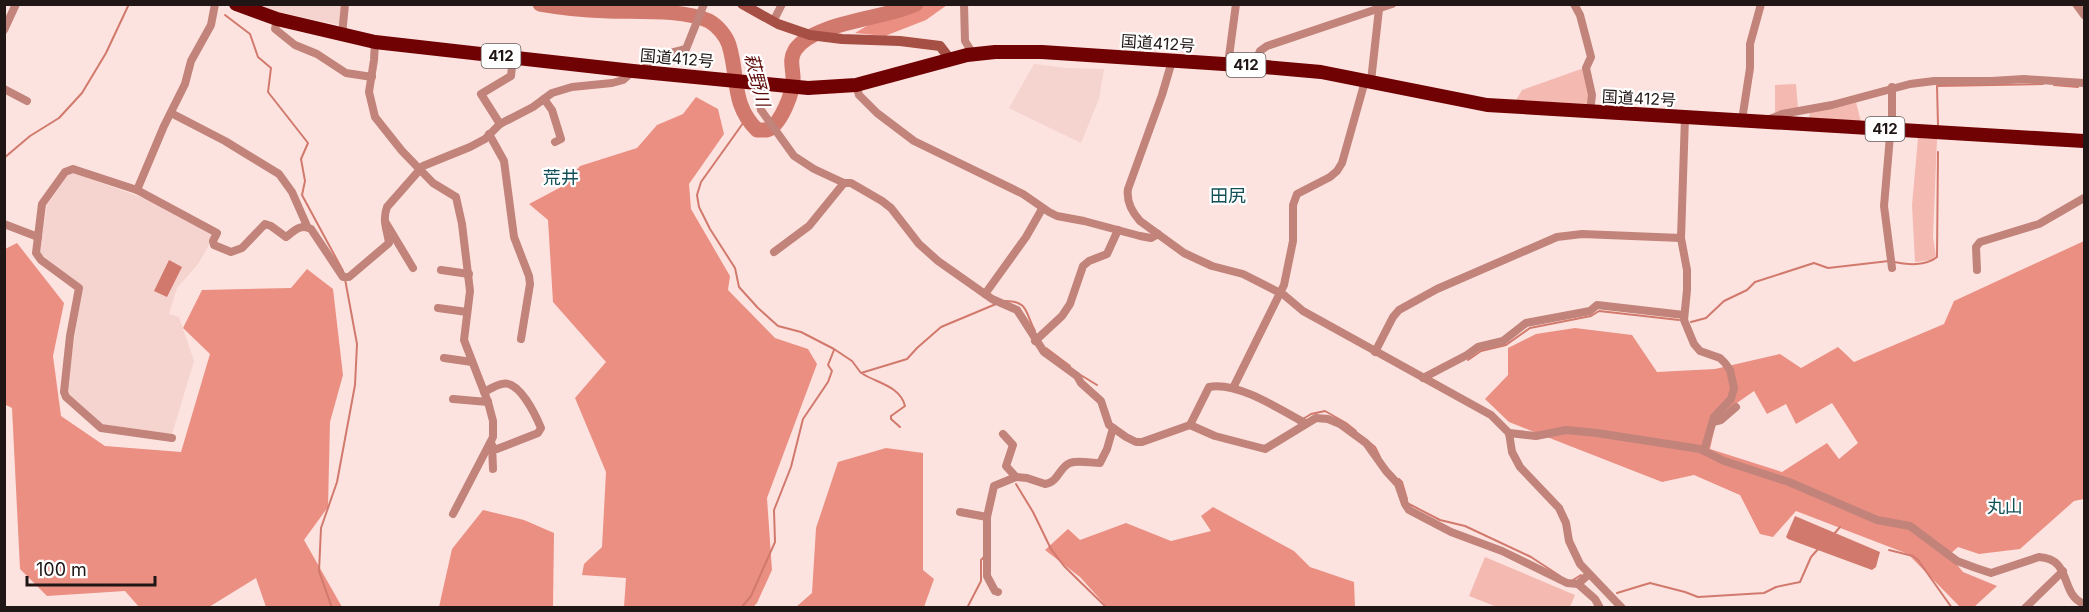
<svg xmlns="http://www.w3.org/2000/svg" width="2089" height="612" viewBox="0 0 2089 612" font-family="Inter,'Noto Sans JP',sans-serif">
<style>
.built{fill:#f5d3ce}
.green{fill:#f4bab2}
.forest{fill:#eb8f83;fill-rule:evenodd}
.water{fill:#d2796d}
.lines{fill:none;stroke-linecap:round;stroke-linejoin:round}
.stream{stroke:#d2796d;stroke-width:2}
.river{stroke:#d2796d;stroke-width:15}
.street{stroke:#c1837a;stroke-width:8}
.secondary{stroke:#a64f45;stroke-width:10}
.highway{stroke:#700204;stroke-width:14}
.labels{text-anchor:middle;stroke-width:4.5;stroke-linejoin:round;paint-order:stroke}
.shield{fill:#fff;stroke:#625c5b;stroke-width:1.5}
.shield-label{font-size:15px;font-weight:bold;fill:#1f1615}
.street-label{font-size:16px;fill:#1f1615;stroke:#fff}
.water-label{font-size:18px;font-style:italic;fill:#5d0b08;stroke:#fff}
.neighbourhood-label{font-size:18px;fill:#145058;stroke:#fff}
</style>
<rect width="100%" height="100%" fill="#fde3df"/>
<g class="built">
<path d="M259,5H343L341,24L339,25L278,12Z"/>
<path d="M1034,64L1066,68L1104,69L1099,99L1081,143L1009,108Z"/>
<path d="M74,173L154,202L210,232L213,238L198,264L177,288L169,314L179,317L194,361L172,434L102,424L72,400L67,391L82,286L40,253L47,205L67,176Z"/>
</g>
<g class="green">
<path d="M1584,68L1590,96L1587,104L1516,100L1522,90Z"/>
<path d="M1796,84L1798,109L1775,112V85Z"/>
<path d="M1856,102L1861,122L1809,118L1810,112Z"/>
<path d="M1918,138L1937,139L1933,237L1936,256L1932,260L1915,262L1912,205Z"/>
<path d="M1485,557L1575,595L1570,607H1497L1469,596Z"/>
</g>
<g class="forest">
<path d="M904,5H947L926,20L885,36L855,33L870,24L887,19Z"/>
<path d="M696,97L718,109L724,134L689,184L691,209L730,276L728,290L775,338L808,349L817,364L767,498L772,570L757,603L752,608L624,607L626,578L582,575L584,564L602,547L606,472L575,398L606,362L553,302L548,220L529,204L563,186L580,166L637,148L657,125L683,114Z"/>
<path d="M2084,241V499L2074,501L2020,549L1979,554L1958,547L1949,555L1963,572L1997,586L1974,607H1960L1908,554L1796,511L1773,537L1760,534L1740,495L1694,475L1662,482L1509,422L1485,399L1508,375V348L1536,334L1575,328L1632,335L1657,372L1715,369L1780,354L1801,368L1838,347L1854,362L1944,324L1954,301ZM1754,391L1767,414L1786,404L1796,424L1832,403L1858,443L1839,459L1827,443L1782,472L1710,449L1717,417Z"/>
<path d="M17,243L64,303L53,356L61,416L105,446L181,452L210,354L183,328L202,290L291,288L307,269L333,289L343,375L330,422L328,507L304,540L342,607H266L256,578L209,607H139L125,591L47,596L20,569L12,408L4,404L5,249Z"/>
<path d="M886,448L923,453V570L934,579L924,607H796L812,593L816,528L838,462Z"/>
<path d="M1213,507L1294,551L1310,567L1354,582L1355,607H1107L1080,577L1045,550L1068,529L1080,540L1126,523L1171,541L1211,531L1201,516Z"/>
<path d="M483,510L524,520L554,533L553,607H439L452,549Z"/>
</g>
<g class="water">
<path d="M169,260L182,267L167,297L154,291Z"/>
<path d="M1795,516L1880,552L1876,567L1872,570L1788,539L1786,537Z"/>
</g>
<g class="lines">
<g class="stream">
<path d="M225,15L250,34L258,57L271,68L268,92L308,143L301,159L305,181L302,195L343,271"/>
<path d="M2054,85L2078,87"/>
<path d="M746,119L701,182L697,195L699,207L710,229L735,268L739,287L758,308L778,326L801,332L834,349L852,361L861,373L907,359L917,348L941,327L996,304"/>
<path d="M1938,125L1937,86L2043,84"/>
<path d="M4,158L30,136L59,118L82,93L106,53L129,4"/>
<path d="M1894,262C1907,265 1926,266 1937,257L1938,152"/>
<path d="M1005,301C1029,301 1025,313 1035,331"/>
<path d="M1691,322L1706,318L1724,301L1747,290L1755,282L1814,263L1828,268L1889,261"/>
<path d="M1046,348L1070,366"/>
<path d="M1468,360L1481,351L1506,345L1530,328L1591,316L1599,311L1679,320"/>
<path d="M863,374C877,383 900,386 905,406L891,416V419L900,427"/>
<path d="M1079,374L1097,385"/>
<path d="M1303,419L1311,414L1325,411L1346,423L1356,431"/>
<path d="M1369,442L1375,447L1380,457"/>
<path d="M1399,479L1402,482L1407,499"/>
<path d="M1016,484L1033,512L1051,549L1064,566L1107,608"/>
<path d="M1409,504L1440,520L1465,526L1531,557L1560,576"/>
<path d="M1834,534L1840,527"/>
<path d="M1889,550L1913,556L1918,560L1952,608"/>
<path d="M1573,580L1581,575"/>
<path d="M1617,593L1650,583L1685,592L1698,597L1764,593L1776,587L1800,582L1811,557L1819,548"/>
<path d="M332,608L319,571L321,528L337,482L355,385L357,344L345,279"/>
<path d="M741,608L751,596L775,542L774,510L791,467L803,419L828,382L832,371L828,365L834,350"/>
<path d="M967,608L981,581V560L985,556"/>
</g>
<path class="river" d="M540,4C562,8 586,10 608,11C636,12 684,9 709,21C718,26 726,36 729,45C739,78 731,104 757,130C759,130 766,130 767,130C781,125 794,91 793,77C793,68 789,60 795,50C813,22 885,19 916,4"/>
<g class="street">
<path d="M215,4L211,25L191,61L185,84L164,126L137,190L217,233L213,241L214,245L231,252L242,248L265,224L271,226L286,237C294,231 301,223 311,229L343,277H349L389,243C387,229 382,221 387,207L423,166L470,147L485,139L500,124L533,107L552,93L572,87L612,83L623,80L633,71"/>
<path d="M964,4L965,41L970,49L972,55"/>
<path d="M1574,4L1580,15L1591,57L1586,68L1592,95L1590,112"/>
<path d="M2076,4L2084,15"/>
<path d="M277,19L275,29L295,45L317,54L346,73L372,77"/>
<path d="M773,22L782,4"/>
<path d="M4,30L16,4"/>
<path d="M342,35L345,4"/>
<path d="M375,42L374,60L369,92L375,117L402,151L433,183L456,197L462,224L470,291L464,340L488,402L493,421V437L453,514"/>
<path d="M1172,61L1162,95L1128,189C1126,202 1132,212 1140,221L1184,253L1212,266L1243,274L1284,295L1303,311L1491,415L1509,433L1512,452L1520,467L1559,508L1566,523L1569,541L1580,564L1622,608"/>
<path d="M1228,64L1236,4"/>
<path d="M1254,66L1260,51L1267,46L1392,4"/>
<path d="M642,71C652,55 669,53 686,49L704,4"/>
<path d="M1371,81L1379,9"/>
<path d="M760,83L759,100L761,110L794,156L814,169L844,183H851L882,201L891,208L919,244L938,261L992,299L1017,310L1044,352L1077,376L1081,383L1101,401L1109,425L1126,437L1136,442H1142L1190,425L1215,436L1265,449L1316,418L1328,419L1340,424L1366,443L1386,471L1398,484L1405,504L1409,510L1451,532L1502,551L1567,583L1578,584L1589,574"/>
<path d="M856,85L859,95L877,113L914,141L1023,194L1049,212L1057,216L1084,221L1140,236L1151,238L1158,234"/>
<path d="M4,89L27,101"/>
<path d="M544,99L552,110L561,139L555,142"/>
<path d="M171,113L225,141L279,174L292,192L307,226"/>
<path d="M1770,119L1782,114L1832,105L1910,84L1934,81H1991L2024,79L2084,83"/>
<path d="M1742,120L1750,68V44L1761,4"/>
<path d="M500,124L481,94L511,76L513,57"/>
<path d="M489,134L504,161L514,237L529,276L530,284L521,339"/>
<path d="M137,190L73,169L65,172L42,204L36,253L41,260L79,288L70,336L64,392L66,397L101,428L172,438"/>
<path d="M386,223L413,268"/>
<path d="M4,224L38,237"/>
<path d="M1681,238L1687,270V290L1684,320L1694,344L1700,351L1720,358L1725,363L1730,370L1734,388L1731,399L1714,417L1704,451"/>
<path d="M774,252L809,226L844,183"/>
<path d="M1892,268L1884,206L1890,136L1892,130V87"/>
<path d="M441,270L469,274"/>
<path d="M1977,270L1976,247L1980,242L2039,224L2084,198"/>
<path d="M985,294L1026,237L1042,209"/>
<path d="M438,308L467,312"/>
<path d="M1035,341L1062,316L1070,304L1083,266L1089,261L1107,254L1118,230"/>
<path d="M1375,352L1393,317L1399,310L1437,289L1557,237L1582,234L1681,238L1685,117"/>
<path d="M444,358L472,362"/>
<path d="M1423,378L1467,355L1478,347L1503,341L1526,323L1590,311L1597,305L1684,315"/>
<path d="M1233,388L1284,285L1293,241V205L1297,194L1330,177L1337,171L1342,163L1365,81"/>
<path d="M484,392C490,389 496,385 502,384C519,379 536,416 541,428L538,433L497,449L492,448"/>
<path d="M453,399L488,402"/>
<path d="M1713,422L1721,420L1736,407"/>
<path d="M1190,425L1209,387C1237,381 1281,410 1305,423"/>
<path d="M1509,433L1536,436L1566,430L1597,433L1700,449L1724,461L1789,482L1877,520L1910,526L1957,561L1976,568L1991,573L2039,557C2073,559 2059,594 2084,604"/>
<path d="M492,445L493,469"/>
<path d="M1016,477L1027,478L1045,484C1059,482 1059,467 1070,463C1078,460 1091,463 1100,463L1107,449L1113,428"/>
<path d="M960,512L987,517"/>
<path d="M1578,584L1595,599L1600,608"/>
<path d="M998,592L995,591L987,576V517L994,486L1016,477L1006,466L1013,445L1003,434"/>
<path d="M2025,608L2063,571"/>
</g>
<path class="secondary" d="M742,4L778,24L810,35L842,39L900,41L940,46L950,59"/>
<path class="highway" d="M236,4L277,19L375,42L633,71L808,88L856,85L967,55L995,52H1042L1254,66L1321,72L1487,105L2084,141"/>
</g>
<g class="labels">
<g class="shield">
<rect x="481.5" y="44" width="39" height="24" rx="4.5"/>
<rect x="1226.5" y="53" width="39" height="24" rx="4.5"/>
<rect x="1865.5" y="117" width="39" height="24" rx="4.5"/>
</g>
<g class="shield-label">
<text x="501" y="61">412</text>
<text x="1246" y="70">412</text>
<text x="1885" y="134">412</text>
</g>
<g class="street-label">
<text transform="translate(1158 43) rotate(4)" y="6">国道412号</text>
<text transform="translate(677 58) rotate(5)" y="6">国道412号</text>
<text transform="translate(1639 98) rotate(3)" y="6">国道412号</text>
</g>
<g class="water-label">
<text transform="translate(757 80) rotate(76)" y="6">萩野川</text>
</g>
<g class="neighbourhood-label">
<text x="561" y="184">荒井</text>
<text x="1228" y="202">田尻</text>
<text x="2005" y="513">丸山</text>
</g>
</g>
<rect width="2089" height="612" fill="none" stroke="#1f1615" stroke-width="12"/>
<path d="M27 576v9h128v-9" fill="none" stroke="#1f1615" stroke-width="3"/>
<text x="36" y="576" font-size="18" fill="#1f1615" stroke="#ffffff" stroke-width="4.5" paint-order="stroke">100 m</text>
</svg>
